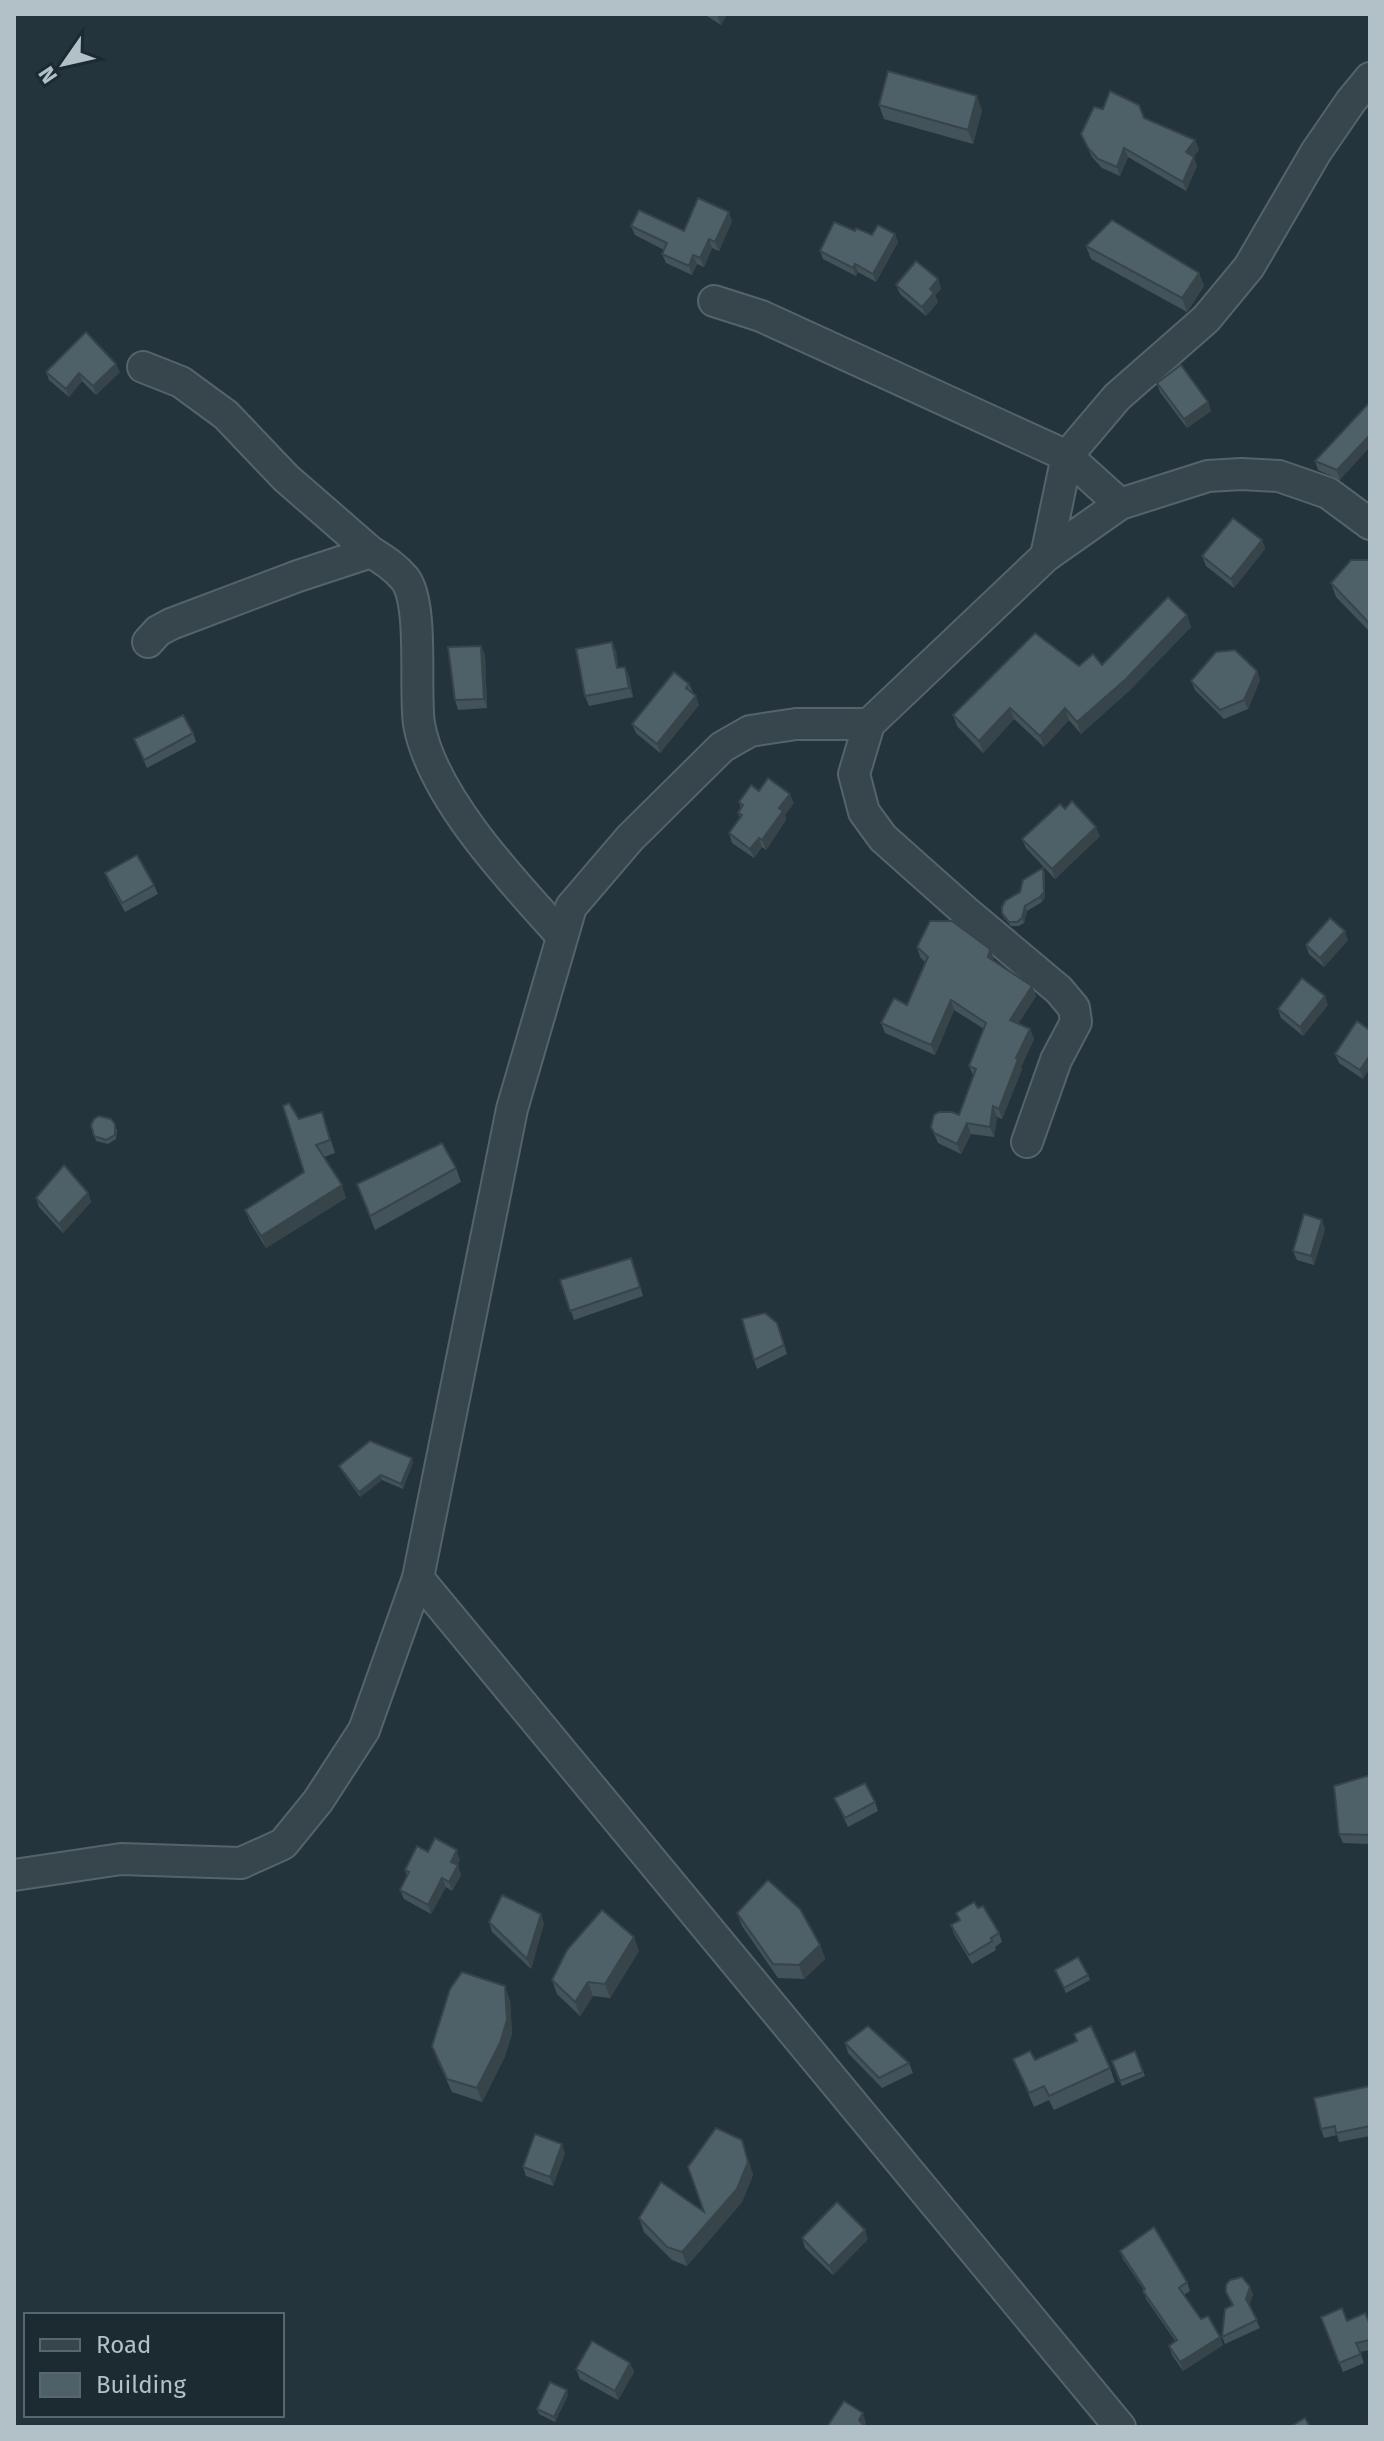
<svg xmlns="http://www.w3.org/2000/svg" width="1384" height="2441" viewBox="0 0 1384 2441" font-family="'Fira Sans',sans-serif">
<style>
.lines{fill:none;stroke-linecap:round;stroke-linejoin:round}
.minor-casing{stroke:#55636a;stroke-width:34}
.minor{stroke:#37454c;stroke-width:30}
.wall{fill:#43535a}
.shaded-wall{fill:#37444a}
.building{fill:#4e6169;stroke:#37444a;stroke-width:2}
</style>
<rect width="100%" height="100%" fill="#23343c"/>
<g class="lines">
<defs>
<g id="minor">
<path d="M1370,78L1351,101L1316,152L1249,267L1206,319L1117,397L1067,456L1046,556L1120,504L1208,476L1241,474L1279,476L1328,493L1370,524"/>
<path d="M714,301L761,316L1067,456L1120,504"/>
<path d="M143,367L181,382L226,415L286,478L371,552"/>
<path d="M148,642L158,631L171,624L298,576L371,552C384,560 395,567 405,579C424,604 414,691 419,724C432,797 513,882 562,936"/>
<path d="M869,724H796L750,731L722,747L630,838L571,907L512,1109L418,1578L1120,2427"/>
<path d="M1027,1142L1056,1060L1076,1022L1074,1008L1059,990L965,911L883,838L864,812L854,774L869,724L1046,556"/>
<path d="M14,1875L121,1859L241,1863L283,1844L318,1801L364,1730L418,1578"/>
</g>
</defs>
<use href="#minor" class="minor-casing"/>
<use href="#minor" class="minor"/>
</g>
<g class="wall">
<path d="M704,14H727L721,25Z"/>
<path d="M879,105L982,110L973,144L884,119Z"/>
<path d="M1144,118L1195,140L1199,150L1193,157L1197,166L1186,191L1128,157L1120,176L1102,168L1092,157L1081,134Z"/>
<path d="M732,221L719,251L712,248L704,267L697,264L692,275L666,263L662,254L664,250L635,235L631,226L684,231Z"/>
<path d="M855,231L898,242L876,282L858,272L856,276L823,259L820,251Z"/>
<path d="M1086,246L1199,273L1204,286L1187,312L1091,259Z"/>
<path d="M938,279L941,289L935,295L938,302L926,316L900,294L896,285Z"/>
<path d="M46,372H120L96,395L82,381L69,397L49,380Z"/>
<path d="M1157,383L1208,402L1211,411L1187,428L1160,392Z"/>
<path d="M1370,402L1340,480L1318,470L1315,461Z"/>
<path d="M1262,540L1265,549L1234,588L1206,566L1202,556Z"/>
<path d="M1370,560V632L1336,597L1331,583Z"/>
<path d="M1187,615L1191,627L1130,690L1081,734L1069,720L1044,747L1014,719L983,753L957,726L953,715L1079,666L1102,665Z"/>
<path d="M481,646L485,655L487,708L458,710L455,700Z"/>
<path d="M616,651L618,668L629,676L633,697L589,706L585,696Z"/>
<path d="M1257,671L1260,680L1248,709L1224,719L1195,690L1191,681Z"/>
<path d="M689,684L699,705L660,753L636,733L632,724Z"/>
<path d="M193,733L196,742L147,768L134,739Z"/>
<path d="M759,791L794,803L785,815L786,820L766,850L762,847L754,858L732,843L729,833L740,818L738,813L741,808L739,802Z"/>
<path d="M1065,809L1100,836L1055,879L1026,848L1022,839Z"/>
<path d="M1043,868L1045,873V897L1042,902L1027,911L1024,923L1019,926H1011L1004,918L1002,913Z"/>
<path d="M105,873L154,885L158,894L125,912L109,883Z"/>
<path d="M1348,940L1324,967L1309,954L1306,945Z"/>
<path d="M917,947L994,959L993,960L1032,986L1036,996L1018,1024L1030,1029L1034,1039L1021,1067L1022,1069L1002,1119L997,1117L994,1137L971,1134L961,1154L938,1143L931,1127L959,1115L974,1077L969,1066L984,1029L954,1010L935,1055L885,1033L881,1023L907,1005L925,962L920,957Z"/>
<path d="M1328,1005L1303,1036L1281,1018L1278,1009Z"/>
<path d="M1368,1029L1363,1079L1339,1063L1335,1054Z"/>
<path d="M322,1112L335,1153L324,1157L346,1198L266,1248L250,1222L245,1210L304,1172L299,1119Z"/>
<path d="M91,1125L117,1129L116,1139L108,1144L96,1141Z"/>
<path d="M456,1168L461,1182L375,1230L357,1184Z"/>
<path d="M88,1193L91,1202L63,1233L39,1207L36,1198Z"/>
<path d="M1325,1229L1314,1265L1297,1260L1293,1251Z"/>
<path d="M635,1268L643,1296L574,1320L560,1280Z"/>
<path d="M777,1323L787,1354L757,1369L754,1360Z"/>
<path d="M413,1462L403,1489L382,1480L360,1497L341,1470L339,1466Z"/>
<path d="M1370,1775V1844L1343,1843L1339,1834Z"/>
<path d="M834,1798L875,1802L878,1811L848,1827Z"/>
<path d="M428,1852L460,1860L457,1865L461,1875L452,1891L446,1887L431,1914L404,1899L400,1890L407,1876L405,1870Z"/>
<path d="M978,1908L999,1933L1002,1942L995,1947L996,1950L972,1964L954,1934L951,1925L959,1920L956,1913Z"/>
<path d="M737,1913L820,1945L825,1959L804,1979L778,1978L742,1926Z"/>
<path d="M489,1922L544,1923L531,1969L492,1932Z"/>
<path d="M639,1951L610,1998L593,1996L580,2016L557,1994L552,1980Z"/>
<path d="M1055,1970L1088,1975L1090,1980L1066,1993Z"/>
<path d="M510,2000L512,2034L505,2056L482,2102L452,2092L437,2060L432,2046Z"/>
<path d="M1074,2034L1110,2068L1115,2082L1054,2110L1049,2100L1034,2107L1013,2059L1035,2060L1076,2041Z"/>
<path d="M845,2043L909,2063L913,2073L882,2088L848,2053Z"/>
<path d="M1135,2051L1145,2076L1122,2086L1112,2061Z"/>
<path d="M1370,2086V2136L1339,2142L1337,2135L1324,2138L1321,2129Z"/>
<path d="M742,2140L753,2175L742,2202L687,2266L672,2260L644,2232L639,2218L704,2212Z"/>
<path d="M565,2153L553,2186L526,2176L523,2167Z"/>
<path d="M802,2238L868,2239L833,2275L805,2248Z"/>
<path d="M1120,2251L1187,2282L1190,2291L1184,2295L1201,2319L1220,2337L1223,2345L1183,2371L1172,2355L1169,2346L1176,2342L1146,2299L1144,2290L1123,2259Z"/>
<path d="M1226,2292L1253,2294L1249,2305L1260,2328L1225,2344L1222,2337L1232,2305Z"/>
<path d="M1321,2317L1370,2324V2350L1360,2352L1364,2363L1343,2372Z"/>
<path d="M630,2363L634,2372L618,2400L580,2379L576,2369Z"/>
<path d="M568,2395L555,2422L539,2414L537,2409Z"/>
</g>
<g class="shaded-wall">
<path d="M718,14H727L721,25L717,15Z"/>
<path d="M977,96L982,110L973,144L968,130Z"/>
<path d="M1195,140L1199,150L1190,161L1186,152Z"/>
<path d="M1124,148L1128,157L1120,176L1117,167Z"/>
<path d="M1194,157L1197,166L1186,191L1183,182Z"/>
<path d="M729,212L732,221L719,251L715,242Z"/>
<path d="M895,234L898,242L876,282L873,274Z"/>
<path d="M709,239L712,248L704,267L700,258Z"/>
<path d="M693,255L697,264L692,275L689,266Z"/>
<path d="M855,264L858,272L856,276L853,268Z"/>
<path d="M1199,273L1204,286L1187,312L1182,298Z"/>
<path d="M938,279L941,289L935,295L938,302L926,316L922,307L930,289Z"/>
<path d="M116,364L120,372L96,395L93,386Z"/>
<path d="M79,373L82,381L69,397L66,389Z"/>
<path d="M1208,402L1211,411L1187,428L1184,419Z"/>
<path d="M1370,435V447L1340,480L1337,470Z"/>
<path d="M1262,540L1265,549L1234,588L1231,579Z"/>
<path d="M1187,615L1191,627L1130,690L1081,734L1077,722Z"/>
<path d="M612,642L616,651L620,677L617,668Z"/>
<path d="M481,646L485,655L487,708L484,699Z"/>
<path d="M625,667L629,676L633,697L629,688Z"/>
<path d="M1257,671L1260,680L1248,709L1244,700Z"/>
<path d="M696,696L699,705L660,753L657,744Z"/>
<path d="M1010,708L1014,719L983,753L979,741Z"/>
<path d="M1065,708L1069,720L1044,747L1040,736Z"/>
<path d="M790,794L794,803L785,815L786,820L766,850L762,840L779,808Z"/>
<path d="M1096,827L1100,836L1055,879L1052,869Z"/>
<path d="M759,838L762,847L754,858L750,849Z"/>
<path d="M1043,868L1045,873V897L1042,902L1040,897Z"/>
<path d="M1025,906L1027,911L1024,923L1022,918Z"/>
<path d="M1345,931L1348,940L1324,967L1320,958Z"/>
<path d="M990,949L994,959L992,967L988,957Z"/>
<path d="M1032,986L1036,996L1014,1030L1010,1020Z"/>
<path d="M1325,996L1328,1005L1303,1036L1300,1027Z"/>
<path d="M951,1000L954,1010L935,1055L931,1045Z"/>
<path d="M1030,1029L1034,1039L1021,1067L1022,1069L1002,1119L999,1109L1016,1058Z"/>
<path d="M1370,1055V1069L1363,1079L1360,1070Z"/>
<path d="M993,1106L997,1117L994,1137L990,1127Z"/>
<path d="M967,1123L971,1134L961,1154L957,1144Z"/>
<path d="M342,1185L346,1198L266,1248L261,1236Z"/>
<path d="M88,1193L91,1202L63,1233L59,1224Z"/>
<path d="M1322,1220L1325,1229L1314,1265L1311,1256Z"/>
<path d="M412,1458L413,1462L403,1489L401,1484Z"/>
<path d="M381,1475L382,1480L360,1497L359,1492Z"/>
<path d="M457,1850L460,1860L454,1871L451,1862Z"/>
<path d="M458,1865L461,1875L452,1891L449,1882Z"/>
<path d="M442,1878L446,1887L431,1914L428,1905Z"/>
<path d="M541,1914L544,1923L531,1969L527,1959Z"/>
<path d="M634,1937L639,1951L610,1998L605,1984Z"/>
<path d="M820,1945L825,1959L804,1979L799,1965Z"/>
<path d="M588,1982L593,1996L580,2016L575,2002Z"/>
<path d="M505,1986L510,2000L512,2034L505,2056L482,2102L477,2088Z"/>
<path d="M742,2140L753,2175L742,2202L687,2266L682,2252Z"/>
<path d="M562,2144L565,2153L553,2186L550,2177Z"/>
<path d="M865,2230L868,2239L833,2275L829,2266Z"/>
<path d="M1250,2287L1253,2294L1249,2306L1246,2299Z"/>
<path d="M1220,2337L1223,2345L1183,2371L1180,2362Z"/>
<path d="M630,2363L634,2372L618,2400L615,2391Z"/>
<path d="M567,2390L568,2395L555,2422L554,2417Z"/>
<path d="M863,2413L866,2423L864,2427L859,2420Z"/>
</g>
<g class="building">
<path d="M888,71L977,96L968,130L879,105Z"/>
<path d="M1110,91L1139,105L1144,118L1195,140L1186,152L1194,157L1183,182L1124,148L1117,167L1098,159L1088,148L1081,134L1094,107L1103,109Z"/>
<path d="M698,198L729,212L715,242L709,239L700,258L693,255L689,266L662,254L667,243L631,226L639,210L684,231Z"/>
<path d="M1112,220L1199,273L1182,298L1086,246Z"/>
<path d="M834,222L855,231L856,228L872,235L878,225L895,234L873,274L855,264L853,268L820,251Z"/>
<path d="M916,261L938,279L930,289L934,293L922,307L896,285Z"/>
<path d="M86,332L116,364L93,386L79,373L66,389L46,372Z"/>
<path d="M1181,365L1208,402L1184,419L1157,383Z"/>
<path d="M1370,402V435L1337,470L1315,461Z"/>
<path d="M1233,518L1262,540L1231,579L1202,556Z"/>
<path d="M1351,560H1370V624L1331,583Z"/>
<path d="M1168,597L1187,615L1126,679L1077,722L1065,708L1040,736L1010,708L979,741L953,715L1035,633L1079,666L1093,654L1102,665Z"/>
<path d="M612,642L617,668L625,667L629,688L585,696L576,649Z"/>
<path d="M481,646L484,699L455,700L448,647Z"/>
<path d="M1235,650L1257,671L1244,700L1220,710L1191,681L1216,652Z"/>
<path d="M674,672L689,684L686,688L696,696L657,744L632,724Z"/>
<path d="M183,715L193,733L144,760L134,739Z"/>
<path d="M768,778L790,794L779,808L783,811L762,840L759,838L750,849L729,833L742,815L738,813L743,805L739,802L751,785L759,791Z"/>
<path d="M1072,801L1096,827L1052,869L1022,839L1060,804L1065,809Z"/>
<path d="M137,855L154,885L122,903L105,873Z"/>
<path d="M1043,868L1044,892L1040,897L1025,906L1022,918L1017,922H1009L1002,913V907L1005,901L1020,892L1023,880Z"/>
<path d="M1330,918L1345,931L1320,958L1306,945Z"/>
<path d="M930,921H952L990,949L988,957L1032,986L1010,1020L1030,1029L1016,1058L1018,1059L999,1109L993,1106L990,1127L967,1123L957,1144L934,1133L931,1127L934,1115L939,1112H952L959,1115L976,1069L969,1066L986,1023L951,1000L931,1045L881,1023L894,998L907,1005L928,957L917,947Z"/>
<path d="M1302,978L1325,996L1300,1027L1278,1009Z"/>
<path d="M1357,1021L1368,1029L1370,1023V1055L1360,1070L1335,1054Z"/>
<path d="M289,1103L299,1119L322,1112L330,1140L316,1145L342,1185L261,1236L245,1210L304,1172L283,1106Z"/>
<path d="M99,1116L111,1119L115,1124V1135L106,1140L94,1136L91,1125L94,1119Z"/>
<path d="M442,1143L456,1168L370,1216L357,1184Z"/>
<path d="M64,1165L88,1193L59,1224L36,1198Z"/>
<path d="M1304,1214L1322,1220L1311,1256L1293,1251Z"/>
<path d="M631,1258L640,1287L570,1311L560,1280Z"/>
<path d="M765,1313L777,1323L784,1345L754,1360L742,1319Z"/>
<path d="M370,1441L412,1458L401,1484L381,1475L359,1492L339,1466Z"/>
<path d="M1370,1775V1835L1339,1834L1334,1786Z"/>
<path d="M865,1783L875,1802L845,1818L834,1798Z"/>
<path d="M435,1838L457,1850L451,1862L458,1865L449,1882L442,1878L428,1905L400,1890L409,1872L405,1870L417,1846L428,1852Z"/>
<path d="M768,1880L800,1909L820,1945L799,1965L773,1964L737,1913Z"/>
<path d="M502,1895L541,1914L527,1959L489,1922Z"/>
<path d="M974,1902L978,1908L983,1906L999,1933L991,1938L992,1941L969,1955L951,1925L960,1920L956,1913Z"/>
<path d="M602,1910L634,1937L605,1984L588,1982L575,2002L552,1980L567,1950Z"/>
<path d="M1078,1957L1088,1975L1064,1988L1055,1970Z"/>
<path d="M462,1972L505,1986L507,2020L500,2043L477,2088L447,2079L432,2046L450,1989Z"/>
<path d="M868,2026L909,2063L879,2078L845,2043Z"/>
<path d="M1091,2026L1110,2068L1049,2096L1044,2086L1029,2093L1013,2059L1030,2051L1035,2060L1077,2041L1074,2034Z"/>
<path d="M1135,2051L1143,2072L1120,2081L1112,2061Z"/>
<path d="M1370,2086V2126L1336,2133L1335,2126L1321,2129L1314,2098Z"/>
<path d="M716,2128L742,2140L748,2162L737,2189L682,2252L667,2247L639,2218L661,2182L704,2212L688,2167Z"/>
<path d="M535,2134L562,2144L550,2177L523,2167Z"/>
<path d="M837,2202L865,2230L829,2266L802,2238Z"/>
<path d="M1154,2227L1187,2282L1179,2288L1201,2319L1208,2316L1220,2337L1180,2362L1169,2346L1177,2340L1143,2291L1145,2289L1120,2251Z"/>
<path d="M1242,2277L1250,2287L1246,2299L1257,2320L1222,2337L1225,2309L1233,2305L1226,2292V2285L1230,2280Z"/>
<path d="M1342,2308L1347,2321L1365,2313L1370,2324V2340L1356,2343L1361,2354L1339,2363L1321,2317Z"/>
<path d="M592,2341L630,2363L615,2391L576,2369Z"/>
<path d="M550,2382L567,2390L554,2417L537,2409Z"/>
<path d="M844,2401L863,2413L859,2420L865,2427H827Z"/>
<path d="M1305,2418L1310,2427H1290Z"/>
</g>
<rect width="1384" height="2441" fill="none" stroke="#b2c0c7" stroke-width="32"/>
<rect x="24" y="2313" width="260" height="104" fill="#1c2a31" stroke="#58666d" stroke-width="2"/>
<rect x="40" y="2339" width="40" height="12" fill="#37454c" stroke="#58666d" stroke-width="2"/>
<text x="96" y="2353" font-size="24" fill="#b2c0c7">Road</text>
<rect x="40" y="2373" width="40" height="24" fill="#4e6169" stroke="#58666d" stroke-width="2"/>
<text x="96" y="2393" font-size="24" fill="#b2c0c7">Building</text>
<g transform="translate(64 64) rotate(236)" stroke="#1c2a31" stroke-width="6" paint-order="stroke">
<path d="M0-6L14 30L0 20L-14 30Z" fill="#b2c0c7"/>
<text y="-12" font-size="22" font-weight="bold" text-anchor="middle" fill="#b2c0c7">N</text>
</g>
</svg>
